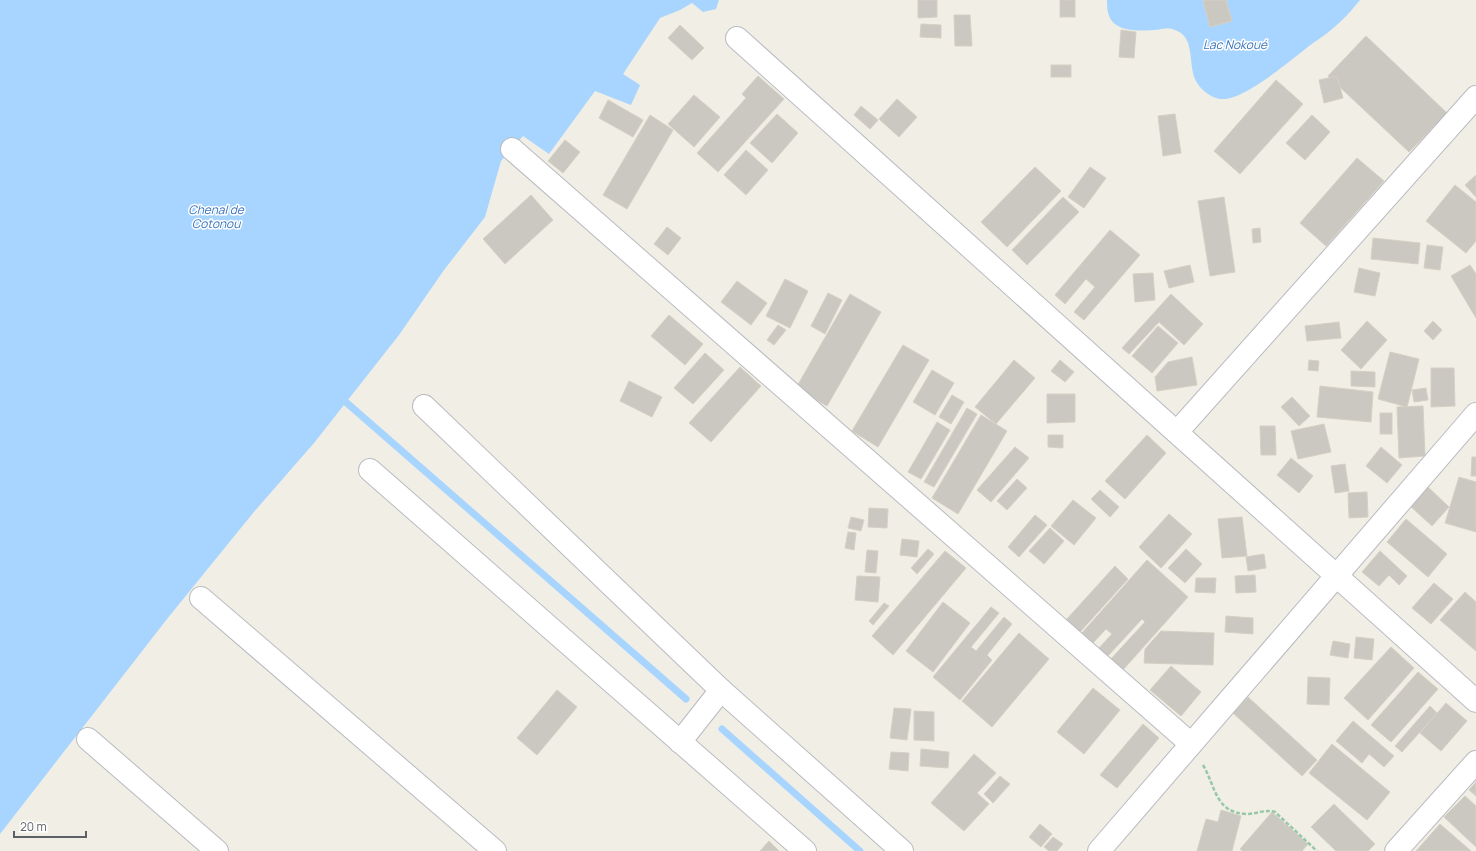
<svg xmlns="http://www.w3.org/2000/svg" width="1476" height="851" viewBox="0 0 1476 851" font-family="Manrope,sans-serif">
<style>
.water{fill:#a7d5ff}
.lines{fill:none;stroke-linecap:round;stroke-linejoin:round}
.stream{stroke:#a7d5ff;stroke-width:7}
.building{fill:#cbc8c2;stroke:#d6d0c3}
.minor-casing{stroke:#b8bbc0;stroke-width:24}
.path{stroke:#97c8a7;stroke-width:2.5;stroke-dasharray:4 2;stroke-linecap:butt}
.minor{stroke:#fff;stroke-width:22}
.labels{text-anchor:middle;stroke-width:3;stroke-linejoin:round;paint-order:stroke}
.water-label{font-size:12px;font-style:italic;fill:#3a74b9;stroke:#fff}
</style>
<rect width="100%" height="100%" fill="#f0eee5"/>
<g class="water">
<path d="M0,0H719L716,9L703,12L692,3L680,10L660,18L623,74L640,85L631,105L595,91L549,154L523,136L501,161L485,217L444,270L399,335L314,443L253,513L167,619L0,834Z"/>
<path d="M1107,0H1360C1354,7 1347,16 1340,22C1331,31 1319,39 1309,46C1291,60 1243,101 1222,99C1212,99 1200,89 1196,81C1187,64 1197,35 1172,29C1167,27 1160,30 1154,30C1141,31 1117,32 1110,18C1107,12 1107,6 1107,0Z"/>
</g>
<g class="lines">
<g class="stream">
<path d="M340,397L686,699"/>
<path d="M722,729L860,851"/>
</g>
</g>
<g class="building">
<path d="M918,0H937V17L918,18Z"/>
<rect x="1060" y="0" width="15" height="17"/>
<path d="M1205,0H1226L1232,21L1210,27L1203,1Z"/>
<path d="M954,15H970L972,46H955Z"/>
<path d="M921,24L941,25V38L920,37Z"/>
<path d="M680,25L704,48L692,60L668,38Z"/>
<path d="M1121,30L1136,32L1134,58L1119,57Z"/>
<path d="M1366,36L1447,113L1409,152L1328,76Z"/>
<rect x="1051" y="65" width="20" height="12"/>
<path d="M758,76L784,99L718,172L697,153L746,98L742,94Z"/>
<path d="M1337,76L1343,98L1324,103L1319,80Z"/>
<path d="M1276,80L1303,104L1240,174L1214,151Z"/>
<path d="M694,95L720,117L694,147L668,124Z"/>
<path d="M897,99L917,117L899,137L879,119Z"/>
<path d="M608,100L643,120L633,137L599,118Z"/>
<path d="M861,106L878,120L870,129L854,115Z"/>
<path d="M777,114L798,133L772,163L750,143Z"/>
<path d="M1175,114L1181,153L1163,156L1158,116Z"/>
<path d="M650,115L673,130L627,209L603,195Z"/>
<path d="M1312,115L1330,132L1305,160L1286,143Z"/>
<path d="M565,140L580,152L563,173L548,161Z"/>
<path d="M746,150L768,170L746,195L724,175Z"/>
<path d="M1357,158L1384,181L1326,246L1300,223Z"/>
<path d="M1035,167L1061,191L1007,247L981,222Z"/>
<path d="M1090,167L1106,178L1084,208L1068,197Z"/>
<path d="M1476,175V197L1465,185Z"/>
<path d="M1455,185L1476,202V241L1466,253L1426,221Z"/>
<path d="M531,195L553,220L505,264L483,239Z"/>
<path d="M1063,197L1079,212L1027,265L1012,250Z"/>
<path d="M1224,197L1235,272L1210,276L1198,201Z"/>
<path d="M667,227L681,238L668,255L654,244Z"/>
<path d="M1260,228L1261,242L1253,243L1252,229Z"/>
<path d="M1110,230L1140,255L1084,320L1074,312L1095,287L1086,279L1065,304L1055,295Z"/>
<path d="M1373,238L1420,243L1418,264L1371,259Z"/>
<path d="M1427,245L1443,247L1440,270L1424,268Z"/>
<path d="M1190,265L1194,282L1169,288L1164,271Z"/>
<path d="M1470,265L1476,274V318L1451,276Z"/>
<path d="M1359,268L1380,273L1375,296L1354,292Z"/>
<path d="M1153,273L1155,300L1135,302L1133,274Z"/>
<path d="M785,279L808,291L790,328L766,316Z"/>
<path d="M737,281L767,303L751,325L721,302Z"/>
<path d="M828,293L842,300L825,334L811,326Z"/>
<path d="M850,294L881,312L827,406L796,388Z"/>
<path d="M1171,294L1203,324L1184,345L1159,322L1129,354L1122,348Z"/>
<path d="M669,315L703,344L685,365L651,336Z"/>
<path d="M1367,321L1387,340L1361,369L1341,350Z"/>
<path d="M1433,321L1442,330L1433,340L1424,331Z"/>
<path d="M1339,322L1341,338L1307,341L1305,326Z"/>
<path d="M778,325L786,330L774,345L767,340Z"/>
<path d="M1158,326L1178,343L1152,373L1132,356Z"/>
<path d="M903,345L929,360L878,447L852,431Z"/>
<path d="M1390,352L1419,359L1407,407L1378,399Z"/>
<path d="M705,353L724,370L693,404L674,388Z"/>
<path d="M1192,357L1197,385L1157,391L1155,377L1168,362Z"/>
<path d="M1014,360L1035,378L996,424L975,407Z"/>
<path d="M1060,360L1074,372L1065,382L1051,371Z"/>
<path d="M1309,360L1319,361L1318,371L1308,370Z"/>
<path d="M740,367L761,386L711,442L689,423Z"/>
<path d="M1431,368H1454L1455,406L1431,407Z"/>
<path d="M932,370L954,383L935,415L913,402Z"/>
<path d="M1351,371L1375,372V387L1351,386Z"/>
<path d="M629,381L662,397L652,417L620,401Z"/>
<path d="M1320,386L1373,392L1371,422L1317,417Z"/>
<path d="M1426,388L1428,400L1414,402L1412,390Z"/>
<path d="M1047,394H1075V422L1047,423Z"/>
<path d="M952,395L964,402L951,424L939,417Z"/>
<path d="M1292,397L1310,416L1299,426L1281,407Z"/>
<path d="M1423,406L1425,456L1399,458L1397,407Z"/>
<path d="M967,408L977,414L934,487L924,482Z"/>
<rect x="1380" y="413" width="12" height="21"/>
<path d="M981,415L1007,431L958,514L932,498Z"/>
<path d="M937,422L950,430L921,479L908,472Z"/>
<path d="M1324,424L1331,452L1298,459L1291,431Z"/>
<path d="M1260,426H1275L1276,455H1261Z"/>
<path d="M1048,435H1063V448L1048,447Z"/>
<path d="M1147,435L1166,453L1125,499L1105,481Z"/>
<path d="M1015,447L1029,458L991,502L977,490Z"/>
<path d="M1381,447L1402,465L1387,483L1366,466Z"/>
<path d="M1472,457H1476V476H1471Z"/>
<path d="M1291,458L1313,476L1299,493L1277,475Z"/>
<path d="M1345,464L1349,491L1335,493L1331,466Z"/>
<path d="M1459,477L1476,482V532L1445,523Z"/>
<path d="M1017,479L1027,488L1007,510L997,501Z"/>
<path d="M1427,486L1449,507L1432,526L1409,505Z"/>
<path d="M1100,490L1119,507L1110,517L1091,499Z"/>
<path d="M1367,492L1368,517L1349,518L1348,493Z"/>
<path d="M1073,500L1096,518L1074,545L1051,526Z"/>
<path d="M869,508L888,509L887,528L868,527Z"/>
<path d="M1169,514L1192,534L1161,568L1139,547Z"/>
<path d="M1035,515L1047,525L1019,557L1008,547Z"/>
<path d="M851,517L864,520L861,531L848,528Z"/>
<path d="M1242,517L1247,556L1222,558L1218,519Z"/>
<path d="M1406,519L1447,554L1428,577L1387,542Z"/>
<path d="M1050,528L1064,541L1044,564L1029,551Z"/>
<path d="M848,532L856,533L854,550L845,548Z"/>
<path d="M902,539L919,541L917,557L900,555Z"/>
<path d="M928,549L934,554L917,574L911,568Z"/>
<path d="M1186,549L1202,564L1185,583L1168,568Z"/>
<path d="M867,550L878,551L876,573L865,572Z"/>
<path d="M945,551L966,568L893,655L872,636Z"/>
<path d="M1380,551L1407,576L1399,585L1389,575L1379,586L1362,572Z"/>
<path d="M1264,554L1266,568L1248,571L1246,557Z"/>
<path d="M1147,560L1188,597L1122,671L1110,660L1145,622L1142,619L1107,657L1098,649L1112,634L1106,629L1092,644L1081,634Z"/>
<path d="M1115,566L1128,579L1080,632L1066,620Z"/>
<path d="M1255,575L1256,592L1236,593L1235,576Z"/>
<path d="M857,576L880,577L878,602L855,600Z"/>
<path d="M1196,578H1216L1215,593L1195,592Z"/>
<path d="M1434,583L1453,599L1431,624L1412,608Z"/>
<path d="M1465,592L1476,602V651L1440,620Z"/>
<path d="M943,602L970,623L933,672L906,651Z"/>
<path d="M884,603L889,606L873,625L869,621Z"/>
<path d="M991,607L999,613L971,647L976,651L1004,617L1012,624L987,655L992,660L960,700L933,677Z"/>
<path d="M1226,616L1253,618V634L1225,632Z"/>
<path d="M1161,631L1214,633L1213,665L1144,663L1145,649Z"/>
<path d="M1019,633L1049,659L992,727L962,701Z"/>
<path d="M1356,637L1374,639L1372,660L1354,658Z"/>
<path d="M1333,641L1350,644L1348,658L1330,655Z"/>
<path d="M1391,647L1414,668L1368,720L1344,698Z"/>
<path d="M1171,666L1201,692L1181,716L1150,690Z"/>
<path d="M1418,672L1438,689L1391,742L1371,725Z"/>
<path d="M1308,677L1330,678L1329,705L1307,704Z"/>
<path d="M1093,688L1120,710L1084,754L1057,732Z"/>
<path d="M557,690L577,707L537,755L517,738Z"/>
<path d="M1248,697L1317,760L1302,776L1233,713Z"/>
<path d="M1446,703L1467,721L1441,751L1420,733Z"/>
<path d="M1430,706L1437,713L1402,752L1395,746Z"/>
<path d="M894,708L911,709L907,740L890,738Z"/>
<path d="M914,711L934,712V741L914,740Z"/>
<path d="M1353,721L1394,756L1384,767L1369,754L1362,763L1336,741Z"/>
<path d="M1143,724L1159,738L1117,788L1100,775Z"/>
<path d="M1332,744L1390,792L1367,820L1309,773Z"/>
<path d="M921,749L949,752L948,768L920,766Z"/>
<path d="M891,752L909,753L908,771L889,769Z"/>
<path d="M974,754L996,773L977,793L989,804L964,831L931,803Z"/>
<path d="M1000,776L1010,784L993,803L984,794Z"/>
<path d="M1476,782V796L1469,790Z"/>
<path d="M1465,796L1476,806V847L1444,817Z"/>
<path d="M1334,804L1375,844L1368,851H1336L1311,827Z"/>
<path d="M1221,810L1241,816L1232,851H1197L1206,819L1218,822Z"/>
<path d="M1272,812L1308,844L1302,851H1243L1240,849Z"/>
<path d="M1040,824L1052,834L1041,847L1029,837Z"/>
<path d="M1440,824L1471,851H1416Z"/>
<path d="M1053,837L1063,844L1057,851H1049L1044,847Z"/>
<path d="M769,841L779,851H760Z"/>
</g>
<g class="lines">
<defs>
<g id="minor">
<path d="M737,38L1476,701"/>
<path d="M512,149L1191,744"/>
<path d="M424,406L721,690L902,851"/>
<path d="M1177,432L1476,97"/>
<path d="M370,470L805,851"/>
<path d="M201,598L495,851"/>
<path d="M88,739L217,851"/>
<path d="M680,742L721,690"/>
<path d="M1099,851L1476,414"/>
<path d="M1396,851L1476,762"/>
</g>
</defs>
<use href="#minor" class="minor-casing"/>
<path class="path" d="M1203,765C1216,787 1215,813 1247,814C1257,814 1265,809 1275,812L1317,851"/>
<use href="#minor" class="minor"/>
</g>
<g class="labels">
<g class="water-label">
<text x="1235" y="49">Lac Nokoué</text>
<text x="216" y="214">Chenal de<tspan x="216" dy="14">Cotonou</tspan></text>
</g>
</g>
<path d="M14 831v6h72v-6" fill="none" stroke="#5d6167" stroke-width="2"/>
<text x="20" y="831" font-size="12" fill="#5d6167" stroke="#ffffff" stroke-width="3" paint-order="stroke">20 m</text>
</svg>
